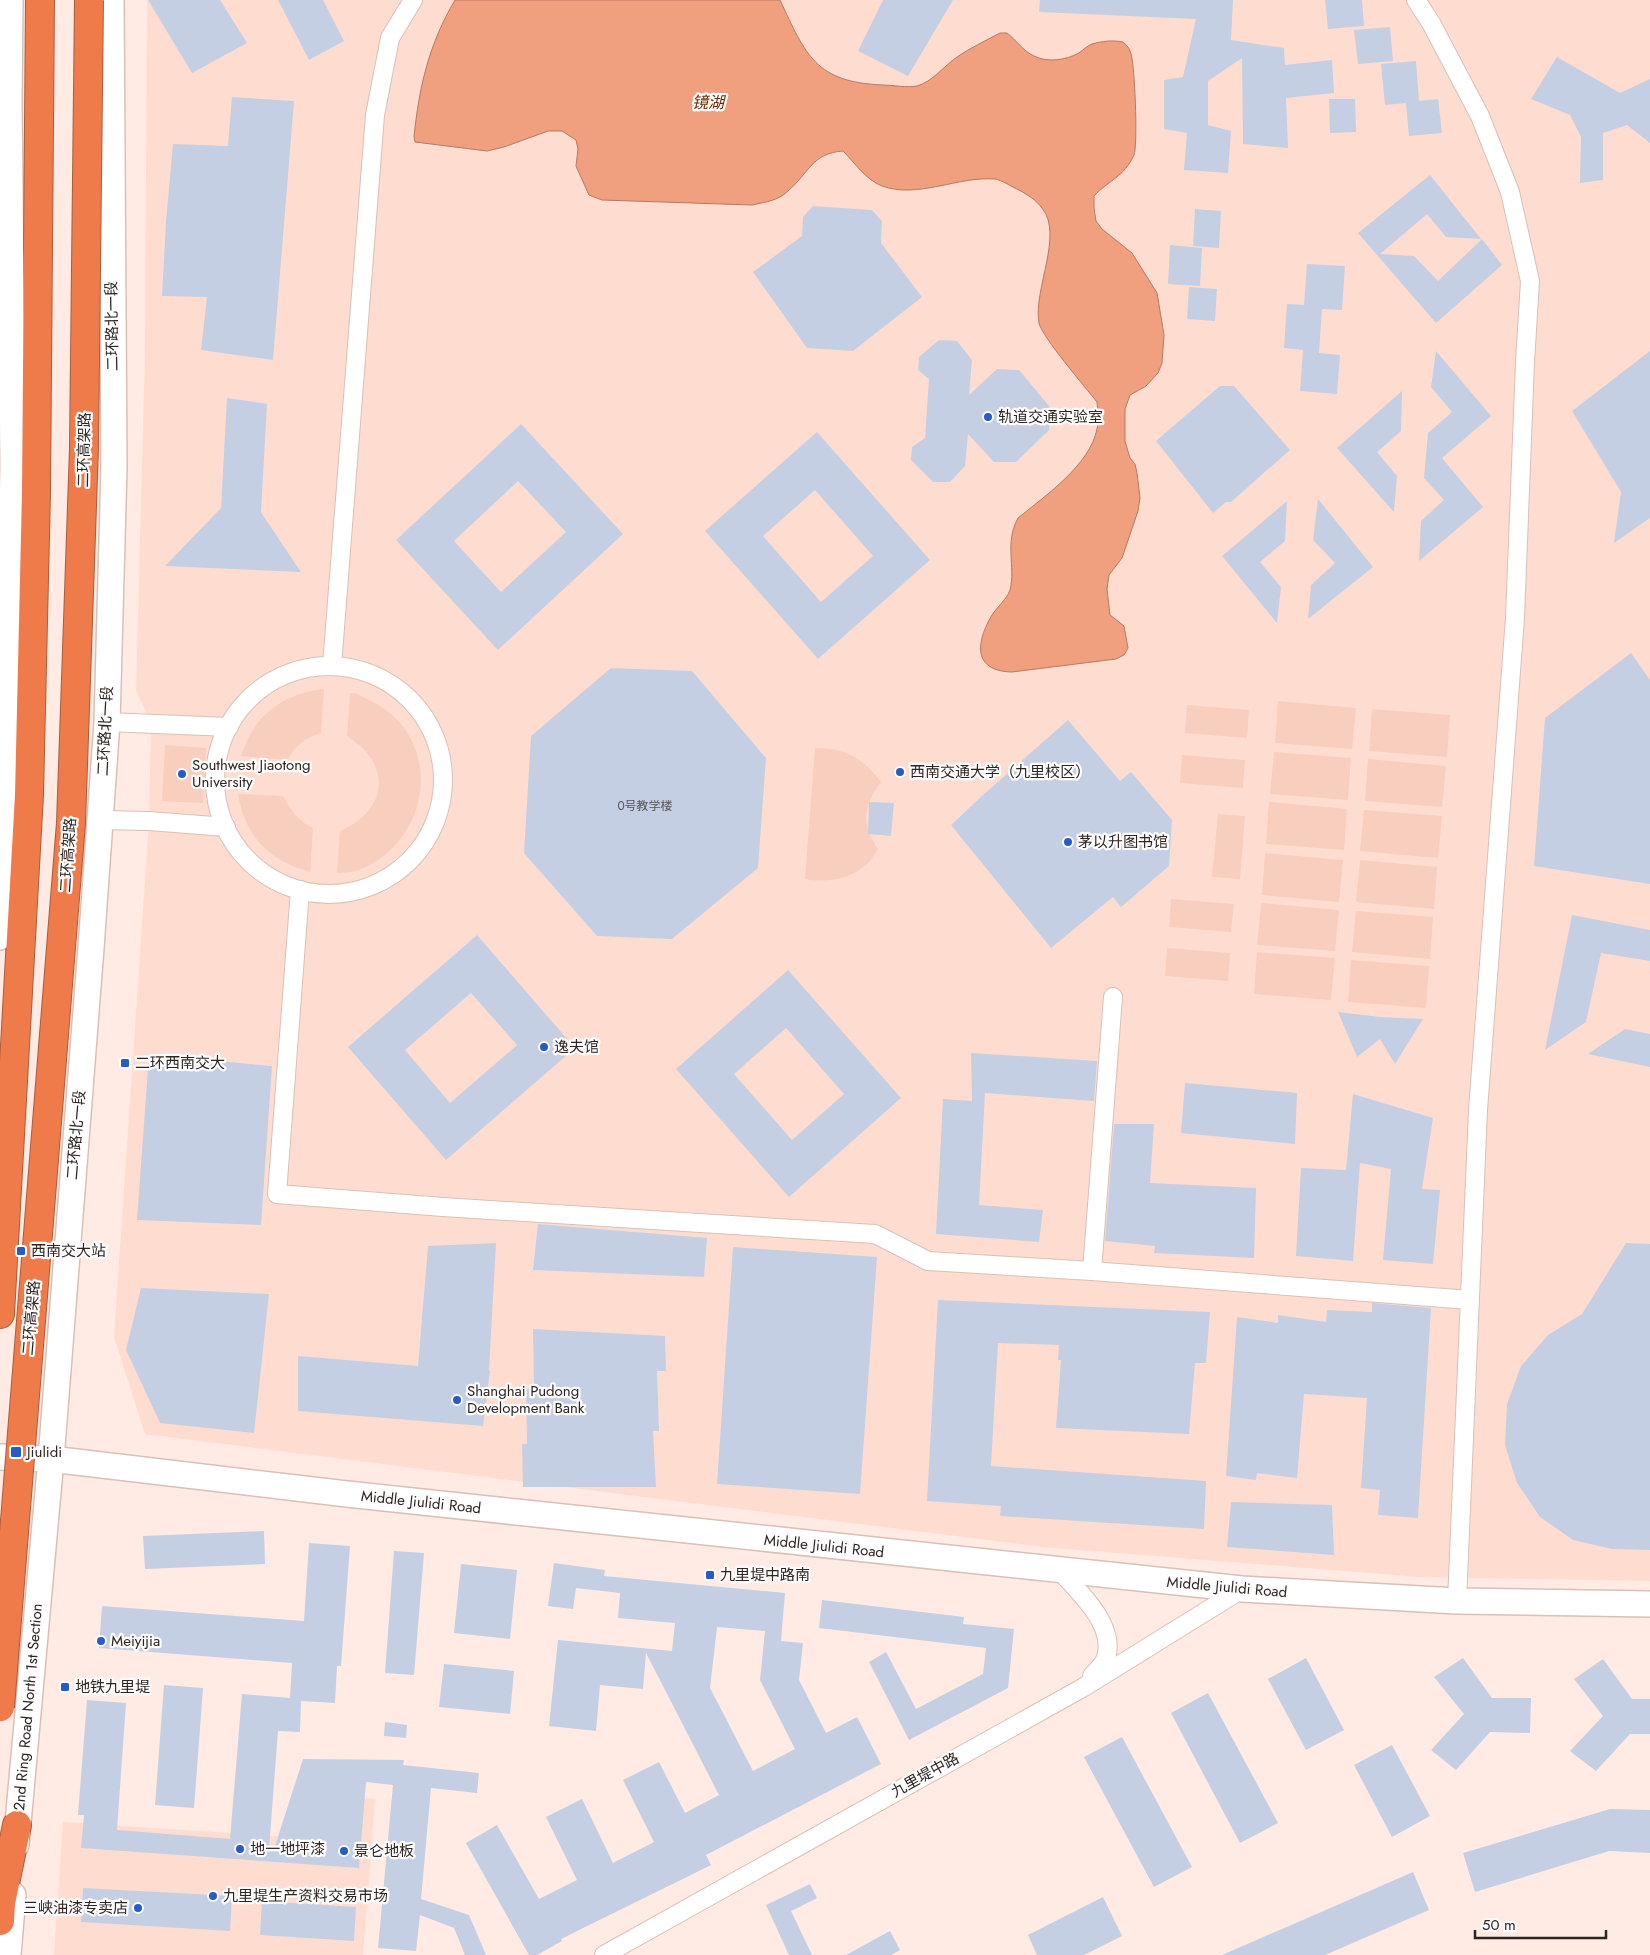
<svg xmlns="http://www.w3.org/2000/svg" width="1650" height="1955" viewBox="0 0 1650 1955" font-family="Jost,'Noto Sans SC',sans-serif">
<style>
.built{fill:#feddd0}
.green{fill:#f8cebe}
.water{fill:#f09f7f;stroke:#b67a63}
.building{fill:#c4cfe3;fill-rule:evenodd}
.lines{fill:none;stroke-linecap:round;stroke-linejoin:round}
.street-casing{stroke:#d9c0b7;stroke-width:20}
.secondary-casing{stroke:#d9c0b7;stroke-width:28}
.highway-casing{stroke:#ab5d3c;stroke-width:30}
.street{stroke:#fff;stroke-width:18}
.secondary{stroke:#fff;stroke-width:25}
.highway{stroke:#ef7b4b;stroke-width:28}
.highway-bridge-casing{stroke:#ab5d3c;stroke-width:30;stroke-linecap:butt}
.highway-bridge{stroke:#ef7b4b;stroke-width:28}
.poi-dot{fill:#275bc8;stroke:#fdfdfd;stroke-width:2}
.labels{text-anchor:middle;stroke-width:4.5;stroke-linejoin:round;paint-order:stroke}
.number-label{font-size:12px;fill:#545052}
.street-label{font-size:15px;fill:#2e2521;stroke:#fdfdfd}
.poi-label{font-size:15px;fill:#2e2521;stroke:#fdfdfd;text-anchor:start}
.water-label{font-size:16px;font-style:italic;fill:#6e2703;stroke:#fdfdfd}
</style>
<rect width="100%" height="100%" fill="#ffebe3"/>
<g class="built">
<path d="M147,0H1650V1581L1419,1577L1043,1547L145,1434L114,1337L149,821L151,722L136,691L145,354Z"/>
<path d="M307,1795L375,1799L363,1955H54L63,1822L292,1837Z"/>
</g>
<g class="green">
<path d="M324,689L321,733C304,738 296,746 287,760L241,756C254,715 282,694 324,689Z"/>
<path d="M350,693H355C374,702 392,711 404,728C440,778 415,848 359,870C353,873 344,872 337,873L340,831C389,810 392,764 347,736Z"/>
<path d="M1278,701L1356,708L1352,749L1275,743Z"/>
<path d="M1187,705L1249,710L1247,738L1185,733Z"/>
<path d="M1372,709L1450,715L1447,757L1369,751Z"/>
<path d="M165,745L206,748L203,803L162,801Z"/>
<path d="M815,748C846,748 862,758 881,782C863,805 861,825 878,849C874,854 871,861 866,865C849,880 826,883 805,879Z"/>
<path d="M1274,752L1351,758L1348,800L1270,794Z"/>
<path d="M1182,755L1245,760L1243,788L1180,783Z"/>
<path d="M1368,759L1446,766L1442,807L1365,801Z"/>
<path d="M238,794L283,796C291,811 298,821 313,828L310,872C268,860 245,836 238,794Z"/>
<path d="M1269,802L1347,809L1344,850L1266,844Z"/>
<path d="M1364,810L1442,816L1438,858L1360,851Z"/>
<path d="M1218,814L1245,816L1240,879L1212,877Z"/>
<path d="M1265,853L1343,860L1339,902L1262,895Z"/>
<path d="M1360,860L1437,867L1434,909L1356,902Z"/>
<path d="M1171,899L1234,904L1231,932L1169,927Z"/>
<path d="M1261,903L1339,910L1335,951L1257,945Z"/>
<path d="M1356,911L1433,917L1430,959L1352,952Z"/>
<path d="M1167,948L1230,953L1228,981L1165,976Z"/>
<path d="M1257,952L1335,958L1331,1000L1254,994Z"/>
<path d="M1351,960L1429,966L1426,1008L1348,1002Z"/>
</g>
<path class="water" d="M455,0H780C806,56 816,82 882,85C893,85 907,88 917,86C932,82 944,66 957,57C970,48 985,41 1000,33H1007C1016,40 1023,51 1034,56C1048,63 1066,60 1079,53C1083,50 1087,46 1092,44C1102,41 1113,40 1123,42C1125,44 1129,47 1130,51C1135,59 1138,146 1134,155C1124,177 1109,180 1094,196V208L1096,221L1102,229L1132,253L1157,293L1164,335L1162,363L1158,373L1146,386L1130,395L1125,409V441L1130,458L1135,464L1137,473L1140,498L1138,511L1122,558L1109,575L1107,589L1110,615L1124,626L1128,648L1124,655L1116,659L1012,672C972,671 976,642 992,615C997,607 1007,599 1010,590C1016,566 1004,544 1018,518C1045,496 1090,465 1097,429C1099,420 1098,412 1097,402C1086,388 1042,337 1039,323C1033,289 1064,235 1042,208C1036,200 1028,195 1019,190C1012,187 1002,180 995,179C958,176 918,199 882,186C866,180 855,163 843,151C812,153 809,173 788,191C778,201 765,202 752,205L602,200L589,195L576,166L578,149L576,140L562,131H548L504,147L487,151L415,142L414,137C419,87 429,44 455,0Z"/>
<g class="building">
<path d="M148,0H220L247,43L192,73Z"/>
<path d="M278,0H323L344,41L309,60Z"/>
<path d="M883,0H953L908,76L858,51Z"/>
<path d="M1040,0H1233L1231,40L1284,48L1285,65L1332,60L1334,93L1286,98L1288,148L1243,144L1242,58L1208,81V125L1231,131L1228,173L1184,170L1187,133L1164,129V80L1183,77L1196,19L1039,12Z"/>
<path d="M1325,0H1362L1364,26L1328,29Z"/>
<path d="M1390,27L1393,61L1358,64L1354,30Z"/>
<path d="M1557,57L1620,93L1650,79V143L1627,125L1603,133V180L1580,183L1581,137L1570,115L1531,99Z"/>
<path d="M1416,61L1419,101L1438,99L1442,133L1409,136L1406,103L1385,105L1381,64Z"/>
<path d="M232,97L294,101L273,360L201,350L207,297L162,296L166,222L173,144L228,146Z"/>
<path d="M1329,99H1355L1356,132L1330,133Z"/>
<path d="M1430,175L1481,239L1446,237L1427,214L1380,254L1414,256L1438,281L1482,239L1502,265L1436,323L1358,233Z"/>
<path d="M813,206L872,210L882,221L881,243L922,297L853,351L807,348L753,272L802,236L803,217Z"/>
<path d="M1195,209L1221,211L1219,248L1193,246Z"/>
<path d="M1170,245L1202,248L1200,286L1168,284Z"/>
<path d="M1307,264L1345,266L1342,310L1322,309L1319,353L1340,355L1337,394L1300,391L1303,350L1284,348L1287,304L1304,305Z"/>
<path d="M1189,287L1217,289L1215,321L1187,319Z"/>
<path d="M939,340L957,341L972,360L969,395L997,369L1019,370L1050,407L1049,430L1016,462H994L968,434L965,466L950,482H933L911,460L912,447L925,438L929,379L918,370L919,357Z"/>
<path d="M1436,351L1491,416L1442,458L1483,507L1419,561L1421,521L1444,500L1424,478L1428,433L1452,412L1431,387Z"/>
<path d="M1650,351V518L1614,543L1621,492L1572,411Z"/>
<path d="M1220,386H1234L1290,450L1231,502H1226L1213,513L1156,441Z"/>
<path d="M1402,391L1401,431L1377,452L1397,476L1394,512L1337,448Z"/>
<path d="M227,398L267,404L261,512L301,572L165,566L221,508Z"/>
<path d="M521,424L623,534L498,650L396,540ZM518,481L566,532L501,592L454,541Z"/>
<path d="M817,432L930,560L818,659L705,531ZM815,490L873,556L821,602L763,536Z"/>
<path d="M1318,499L1373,567L1308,619L1311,585L1335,563L1313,540Z"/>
<path d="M1287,501L1285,541L1260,562L1281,587L1277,623L1222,556Z"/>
<path d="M1631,653L1650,680V884L1534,866L1545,718Z"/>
<path d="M611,668L692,671L766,758L758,868L672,939L597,936L524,853L531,736Z"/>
<path d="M1068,720L1120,781L1131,772L1172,820L1169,866L1121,907L1113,897L1051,948L951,825L983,795Z"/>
<path d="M869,802L894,803L891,836L868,834Z"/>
<path d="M1572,915L1650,930V961L1601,953L1586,1022L1545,1050Z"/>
<path d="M477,935L575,1048L446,1160L348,1047ZM471,993L517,1045L450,1103L405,1050Z"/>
<path d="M788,970L901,1098L789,1197L676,1069ZM786,1028L844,1094L792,1140L734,1074Z"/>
<path d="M1338,1012L1380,1017L1423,1019L1395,1064L1380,1039L1357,1057Z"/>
<path d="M1625,1029L1650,1034V1067L1588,1054Z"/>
<path d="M971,1053L1097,1061L1094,1101L985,1093L979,1205L1043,1210L1039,1242L936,1234L943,1099L972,1101Z"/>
<path d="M149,1055L272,1066L261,1225L137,1220Z"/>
<path d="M1185,1083L1297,1093L1295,1144L1181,1133Z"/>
<path d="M1353,1094L1433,1118L1422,1189L1440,1190L1433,1264L1383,1260L1391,1169L1360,1163L1353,1261L1296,1256L1301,1168L1346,1170Z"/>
<path d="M1114,1124H1154L1150,1183L1256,1188L1254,1258L1154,1253L1155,1246L1105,1241Z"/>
<path d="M538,1224L707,1238L704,1277L533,1270Z"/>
<path d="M496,1243L489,1371H490L483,1426L298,1411V1356L418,1366L428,1246Z"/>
<path d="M1626,1243L1650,1244V1550L1612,1549L1573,1540L1540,1517L1517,1483L1505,1445L1507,1404L1521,1366L1548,1335L1582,1314Z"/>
<path d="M733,1247L877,1257L860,1494L717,1484Z"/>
<path d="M141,1288L269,1294L254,1433L160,1423L126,1350Z"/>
<path d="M938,1300L1210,1312L1206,1363H1195L1189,1434L1056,1428L1061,1360H1058L1059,1345L998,1343L991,1466L1206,1481L1204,1529L1000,1516L1001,1506L927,1501Z"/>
<path d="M1372,1303L1431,1308L1418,1518L1378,1515L1380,1490L1361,1488L1367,1398L1304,1394L1297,1478L1257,1473L1256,1480L1226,1476L1237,1317L1278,1323V1315L1326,1322L1327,1310L1372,1312Z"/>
<path d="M533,1329L665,1336L666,1371H657L659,1431H653L656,1487H523L522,1444H527L526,1389H534Z"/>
<path d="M1231,1502L1332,1505L1334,1555L1227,1547Z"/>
<path d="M264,1531L265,1564L145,1569L143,1536Z"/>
<path d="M309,1543L350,1546L341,1666H337L335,1703L301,1701L300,1732L278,1731L269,1849H274L303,1759L404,1760L403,1765L479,1773L477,1793L431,1788L421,1899L469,1915L486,1955H465L454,1928L420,1915L416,1951L378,1948L393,1785L366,1782L359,1868L81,1848L84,1815H78L87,1700L126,1703L117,1830L230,1839L242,1694L290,1698L292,1663L99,1648L102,1606L304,1621Z"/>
<path d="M394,1551L424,1553L414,1675L385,1673Z"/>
<path d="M554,1563L605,1570L604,1576L785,1593L781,1641L803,1643L799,1680L826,1733L857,1717L881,1764L706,1855L711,1865L561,1939L562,1941L537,1955H529L466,1843L497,1825L539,1899L577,1880L546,1817L582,1799L613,1863L654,1842L623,1780L659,1762L685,1813L719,1795L646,1653L643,1689L600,1685L596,1731L549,1726L558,1640L672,1651L675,1623L618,1618L620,1593L576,1588L573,1609L548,1606ZM717,1627L765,1631L760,1680L795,1749L753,1771L710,1688Z"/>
<path d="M461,1564L517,1570L510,1639L454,1633Z"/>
<path d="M822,1600L964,1617L963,1624L1014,1629L1008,1688L909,1740L869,1662L886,1652L916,1709L983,1674L986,1648L819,1628Z"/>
<path d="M1306,1658L1344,1730L1306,1750L1268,1679Z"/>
<path d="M1463,1658L1492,1698H1531L1530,1733L1490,1732L1456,1770L1431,1750L1464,1714L1434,1677Z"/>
<path d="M1603,1659L1632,1699H1650V1734H1630L1596,1771L1570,1751L1603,1716L1574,1679Z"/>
<path d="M444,1664L514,1671L510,1714L439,1707Z"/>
<path d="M164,1685L203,1688L194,1808L155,1805Z"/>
<path d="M1208,1693L1278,1823L1240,1843L1171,1713Z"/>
<path d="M385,1722L407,1725L406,1738L384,1736Z"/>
<path d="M1122,1737L1192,1867L1154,1887L1084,1757Z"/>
<path d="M1392,1745L1430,1816L1392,1837L1354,1765Z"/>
<path d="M1610,1809L1650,1810V1853L1609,1851L1475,1892L1463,1853Z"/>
<path d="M1413,1872L1429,1910L1325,1955H1222Z"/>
<path d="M810,1884L817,1898L791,1911L812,1955H789L766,1905Z"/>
<path d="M83,1888L232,1896L230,1931L81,1922Z"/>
<path d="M1103,1897L1122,1936L1084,1955H1037L1028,1935Z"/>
<path d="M262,1901L356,1907L354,1941L260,1935Z"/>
<path d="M890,1931L900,1950L891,1955H846Z"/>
</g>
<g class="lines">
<defs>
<g id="street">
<path d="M1416,0L1431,23L1480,116L1510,192L1530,281L1525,362L1515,618L1478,1110L1457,1601"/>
<path d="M332,666L375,115L390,38L413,0"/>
<circle cx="329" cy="780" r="114"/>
<path d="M107,722L229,727"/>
<path d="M100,820L149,821L226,827"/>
<path d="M300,890L277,1194L443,1207L875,1234L928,1261L1092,1271L1470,1300"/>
<path d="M1092,1271L1113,997"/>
<path d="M1060,1571C1079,1592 1116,1625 1106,1658C1104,1664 1096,1671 1092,1676"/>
<path d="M604,1955L1084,1687L1242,1589"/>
</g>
<g id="secondary">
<path d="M0,937L7,822L13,464L9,105L10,0"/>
<path d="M0,1457L51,1459L347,1494L1242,1589L1457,1601L1650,1604"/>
<path d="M16,1845L51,1459L91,948L107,722L114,467L111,0"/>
<path d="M8,1955L13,1895"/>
</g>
<g id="highway">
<path d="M0,1314L29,795L36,492L40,0"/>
<path d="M0,1921L1,1903L17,1825"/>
</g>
</defs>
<use href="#street" class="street-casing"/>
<use href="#secondary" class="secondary-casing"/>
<use href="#highway" class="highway-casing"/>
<use href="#street" class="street"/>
<use href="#secondary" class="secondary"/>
<use href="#highway" class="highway"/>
<defs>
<path id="highway-bridge" d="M0,1707L71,823L84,448L89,0"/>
</defs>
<use href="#highway-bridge" class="highway-bridge-casing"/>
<use href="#highway-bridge" class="highway-bridge"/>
</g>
<g class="poi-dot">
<circle cx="988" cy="417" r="5"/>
<circle cx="900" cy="772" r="5"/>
<circle cx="182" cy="774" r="5"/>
<circle cx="1068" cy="842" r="5"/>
<circle cx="544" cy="1047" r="5"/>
<rect x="120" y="1058" width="10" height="10" rx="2.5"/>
<rect x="16" y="1246" width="10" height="10" rx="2.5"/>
<circle cx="457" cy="1400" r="5"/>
<rect x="10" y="1446" width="12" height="12" rx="2.5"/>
<rect x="705" y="1570" width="10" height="10" rx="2.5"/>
<circle cx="101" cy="1641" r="5"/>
<rect x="60" y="1682" width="10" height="10" rx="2.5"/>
<circle cx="240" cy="1849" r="5"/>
<circle cx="344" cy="1851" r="5"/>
<circle cx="213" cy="1896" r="5"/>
<circle cx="138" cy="1908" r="5"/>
</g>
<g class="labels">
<g class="number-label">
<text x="645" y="810">0号教学楼</text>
</g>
<g class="street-label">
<text transform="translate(112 326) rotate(-91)" y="5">二环路北一段</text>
<text transform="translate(84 450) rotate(-89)" y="5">二环高架路</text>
<text transform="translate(105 731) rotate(-87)" y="5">二环路北一段</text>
<text transform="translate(68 855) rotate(-86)" y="5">二环高架路</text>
<text transform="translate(76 1135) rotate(-85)" y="5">二环路北一段</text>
<text transform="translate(31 1318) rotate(-85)" y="5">二环高架路</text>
<text transform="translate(421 1502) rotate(6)" y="5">Middle Jiulidi Road</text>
<text transform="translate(824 1546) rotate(6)" y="5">Middle Jiulidi Road</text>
<text transform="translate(1227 1587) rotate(5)" y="5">Middle Jiulidi Road</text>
<text transform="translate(28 1707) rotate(-85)" y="5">2nd Ring Road North 1st Section</text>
<text transform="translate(925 1775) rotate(-29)" y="5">九里堤中路</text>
</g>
<g class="poi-label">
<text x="998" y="422">轨道交通实验室</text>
<text x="192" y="770">Southwest Jiaotong<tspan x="192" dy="17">University</tspan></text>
<text x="910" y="777">西南交通大学（九里校区）</text>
<text x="1078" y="847">茅以升图书馆</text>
<text x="554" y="1052">逸夫馆</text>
<text x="135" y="1068">二环西南交大</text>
<text x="31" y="1256">西南交大站</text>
<text x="467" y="1396">Shanghai Pudong<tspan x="467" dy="17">Development Bank</tspan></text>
<text x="27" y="1457">Jiulidi</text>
<text x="720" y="1580">九里堤中路南</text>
<text x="111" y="1646">Meiyijia</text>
<text x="75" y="1692">地铁九里堤</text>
<text x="250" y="1854">地一地坪漆</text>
<text x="354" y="1856">景仑地板</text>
<text x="223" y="1901">九里堤生产资料交易市场</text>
<text x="128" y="1913" text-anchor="end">三峡油漆专卖店</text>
</g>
<g class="water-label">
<text x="708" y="108">镜湖</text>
</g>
</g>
<path d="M1475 1930v8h131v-8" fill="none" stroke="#2e2521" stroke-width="2.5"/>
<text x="1482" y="1930" font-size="15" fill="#2e2521" stroke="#fdfdfd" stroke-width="4" paint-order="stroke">50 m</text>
</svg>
